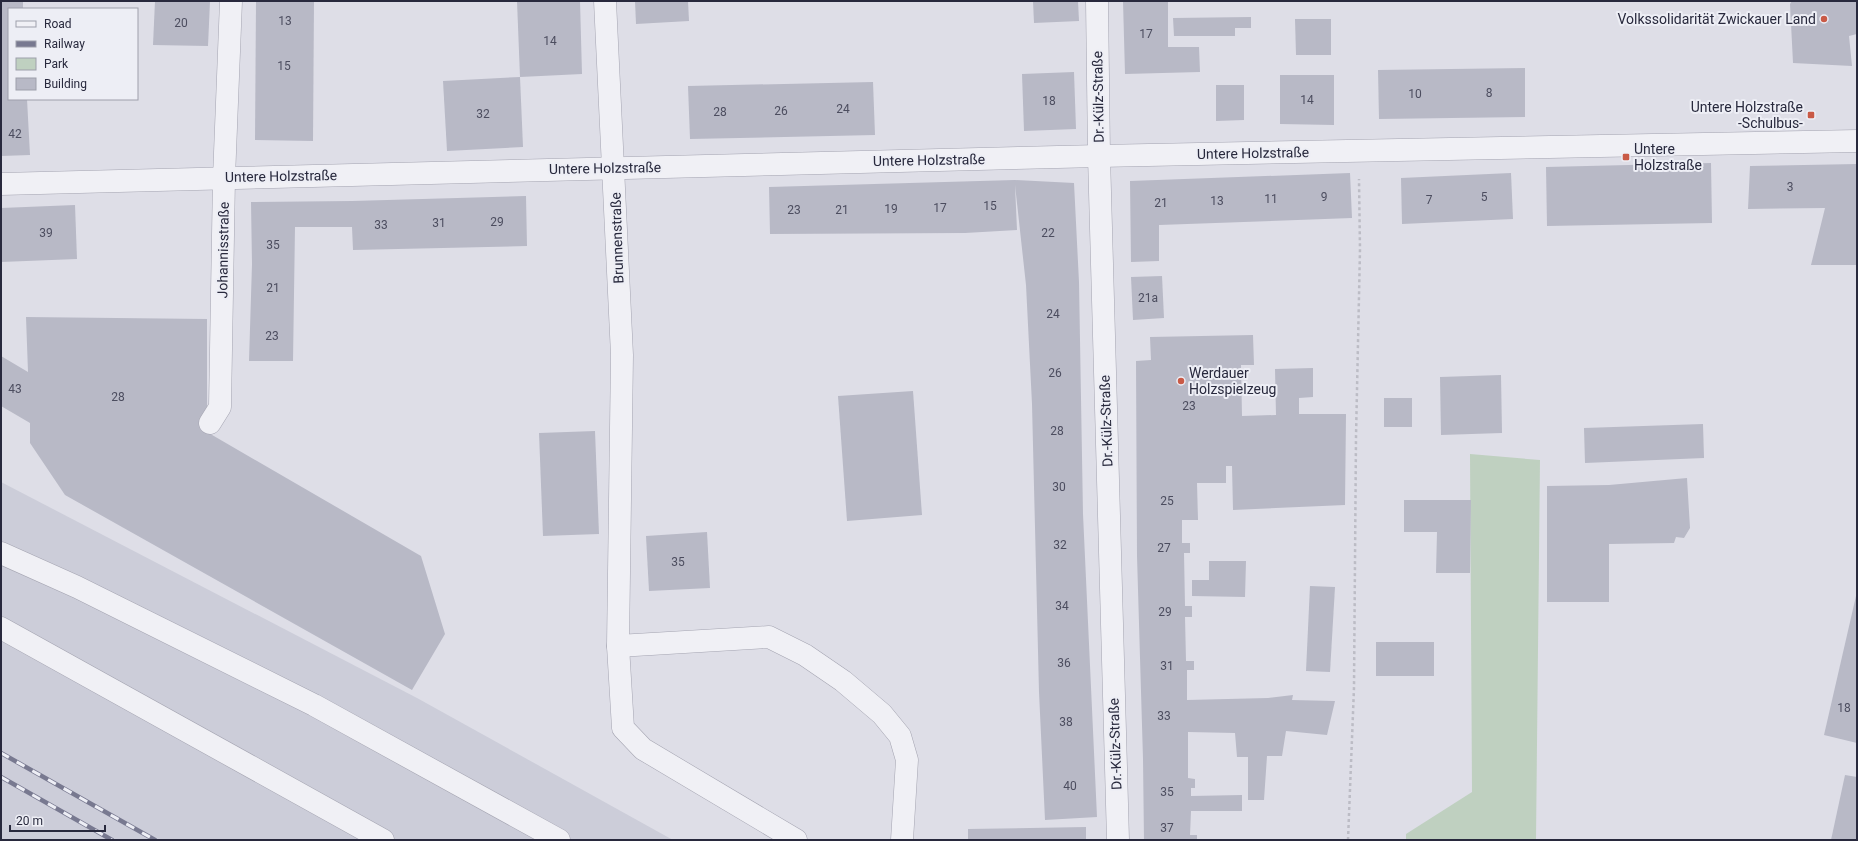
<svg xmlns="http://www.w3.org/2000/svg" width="1858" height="841" viewBox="0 0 1858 841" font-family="Roboto,sans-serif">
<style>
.built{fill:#cccdd9}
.green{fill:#bfd0c0}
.building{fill:#b8b9c6}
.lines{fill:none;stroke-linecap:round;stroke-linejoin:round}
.minor-casing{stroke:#a4a4b1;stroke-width:23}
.path{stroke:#bcbcc5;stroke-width:2.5;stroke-dasharray:3 3;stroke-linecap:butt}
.minor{stroke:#f0f0f5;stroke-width:22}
.rail-casing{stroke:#787990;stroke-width:4.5}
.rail{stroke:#edeef5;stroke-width:3;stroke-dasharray:9;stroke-linecap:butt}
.poi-dot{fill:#c95a46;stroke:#edeef5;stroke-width:1.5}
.labels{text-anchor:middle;stroke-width:4;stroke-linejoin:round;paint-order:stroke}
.number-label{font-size:12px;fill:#4c4d5f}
.poi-label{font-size:14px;fill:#28293d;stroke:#edeef5;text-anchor:end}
.street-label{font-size:14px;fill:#28293d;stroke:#edeef5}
</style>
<rect width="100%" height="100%" fill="#dedee7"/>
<path class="built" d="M1,482L417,698L673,840H1Z"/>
<path class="green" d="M1470,454L1540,460L1536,840H1406V834L1472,792Z"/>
<g class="building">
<path d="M1,1H23V9H9V99H27L30,155L1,156V113L2,112Z"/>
<path d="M155,1H210L208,46L153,45Z"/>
<path d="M256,1H314L313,141L255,140Z"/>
<path d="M517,1H580L582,74L520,77Z"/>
<path d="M635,1H688L689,21L636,24Z"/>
<path d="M1033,1H1078L1079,21L1034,23Z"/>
<path d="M1123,1H1168V47H1199L1200,72L1125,74Z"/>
<path d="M1792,1H1857V34L1849,36L1852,66L1793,63L1790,4Z"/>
<path d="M1251,17V28H1235V36H1174L1173,18Z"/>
<path d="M1295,19H1331V55H1296Z"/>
<path d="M1525,68V117L1379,119L1378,70Z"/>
<path d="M1074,72L1076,129L1024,131L1022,74Z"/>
<path d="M1280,75H1334V125L1280,124Z"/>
<path d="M520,77L523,147L447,151L443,81Z"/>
<path d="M873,82L875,135L690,139L688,86Z"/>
<path d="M1216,85H1244V120L1216,121Z"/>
<path d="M1711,163L1712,223L1547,226L1546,167Z"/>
<path d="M1857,164V265H1811L1825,208L1748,209L1750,166Z"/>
<path d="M1350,173L1352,218L1159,225V261L1131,262L1130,181Z"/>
<path d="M1511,173L1513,219L1402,224L1401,178Z"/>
<path d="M1015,180L1074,183L1079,282L1083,514L1097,817L1045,820L1039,692L1032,404L1026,285L1015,185L1017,230L965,233L770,234L769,187Z"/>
<path d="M526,196L527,246L353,250L352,227H295L293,361H249L252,264L251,202L352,201Z"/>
<path d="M75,205L77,259L1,262V208Z"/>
<path d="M1162,276L1164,318L1133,320L1131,277Z"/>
<path d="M26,317L207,319V432L421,556L445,634L412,690L65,495L30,443V423L1,406V356L28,372Z"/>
<path d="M1253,335L1254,365H1241L1242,416L1276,415L1275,369L1313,368V397L1299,398V414H1346L1345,505L1233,510L1232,466H1226V483H1197L1198,520H1182V543H1190V553H1184L1185,606H1192V617H1185L1186,661H1194V670H1187V700L1268,698L1293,695L1292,700L1335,701L1327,735L1286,731L1282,756H1267L1264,800H1248V757H1237L1235,733L1188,732V778L1195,779V788H1191V796L1242,795V811H1191L1190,835H1197V840H1144L1143,759L1137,556L1136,361L1151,360L1150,337Z"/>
<path d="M1501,375L1502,433L1441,435L1440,377Z"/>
<path d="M913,391L922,515L847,521L838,396Z"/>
<rect x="1384" y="398" width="28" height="29"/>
<path d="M1703,424L1704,458L1585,463L1584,428Z"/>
<path d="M595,431L599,534L543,536L539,433Z"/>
<path d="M1687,478L1690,528L1684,538L1676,537L1674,543L1609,544V602H1547V486L1609,485Z"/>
<path d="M1404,500H1471L1470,573H1436L1437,532H1404Z"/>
<path d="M707,532L710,588L649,591L646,536Z"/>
<path d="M1209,561H1246L1245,597L1192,596V580H1209Z"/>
<path d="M1310,586L1335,587L1330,672L1306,671Z"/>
<path d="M1856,596H1857V743L1824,735Z"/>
<rect x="1376" y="642" width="58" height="34"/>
<path d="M1845,775L1857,777V840H1831Z"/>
<path d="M1086,827V840H968V829Z"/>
</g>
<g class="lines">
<defs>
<g id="minor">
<path d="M605,1L622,355L618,646L623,728L643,749L796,840"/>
<path d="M1097,1L1099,156L1118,840"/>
<path d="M1,184L1099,156L1857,141"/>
<path d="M210,423L220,407L224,178L231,1"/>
<path d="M1,553L77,587L314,705L559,840"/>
<path d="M1,628L383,840"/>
<path d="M618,646L769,637L805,655L843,681L882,714L900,736L907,760L902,840"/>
</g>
</defs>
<use href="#minor" class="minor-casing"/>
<path class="path" d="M1348,840L1354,688L1356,437L1360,249L1359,179"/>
<use href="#minor" class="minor"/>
<defs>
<g id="rail">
<path d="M1,753L155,840"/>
<path d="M1,777L112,840"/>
</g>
</defs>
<use href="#rail" class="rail-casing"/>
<use href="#rail" class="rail"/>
</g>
<g class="poi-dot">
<circle cx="1824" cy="19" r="4"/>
<rect x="1807" y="111" width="8" height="8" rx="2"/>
<rect x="1622" y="153" width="8" height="8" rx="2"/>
<circle cx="1181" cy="381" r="4"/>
</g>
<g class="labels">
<g class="number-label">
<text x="285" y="25">13</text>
<text x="181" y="27">20</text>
<text x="1146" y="38">17</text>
<text x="550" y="45">14</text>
<text x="284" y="70">15</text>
<text x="1489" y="97">8</text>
<text x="1415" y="98">10</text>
<text x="1307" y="104">14</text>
<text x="1049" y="105">18</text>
<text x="843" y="113">24</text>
<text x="781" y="115">26</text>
<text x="720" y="116">28</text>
<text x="483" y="118">32</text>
<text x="15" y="138">42</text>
<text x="1790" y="191">3</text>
<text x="1324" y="201">9</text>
<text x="1484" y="201">5</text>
<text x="1271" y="203">11</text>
<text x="1429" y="204">7</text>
<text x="1217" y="205">13</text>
<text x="1161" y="207">21</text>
<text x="990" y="210">15</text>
<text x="940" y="212">17</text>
<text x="891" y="213">19</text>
<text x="794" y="214">23</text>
<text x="842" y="214">21</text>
<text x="497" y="226">29</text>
<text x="439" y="227">31</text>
<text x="381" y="229">33</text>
<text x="46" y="237">39</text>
<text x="1048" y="237">22</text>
<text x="273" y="249">35</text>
<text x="273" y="292">21</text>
<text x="1148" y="302">21a</text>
<text x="1053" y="318">24</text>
<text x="272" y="340">23</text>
<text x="1055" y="377">26</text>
<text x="15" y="393">43</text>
<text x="118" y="401">28</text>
<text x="1189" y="410">23</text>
<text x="1057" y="435">28</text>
<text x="1059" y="491">30</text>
<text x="1167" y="505">25</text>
<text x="1060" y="549">32</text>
<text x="1164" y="552">27</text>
<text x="678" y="566">35</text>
<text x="1062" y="610">34</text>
<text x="1165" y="616">29</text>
<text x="1064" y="667">36</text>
<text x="1167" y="670">31</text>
<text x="1844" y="712">18</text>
<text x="1164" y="720">33</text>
<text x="1066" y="726">38</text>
<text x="1070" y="790">40</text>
<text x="1167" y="796">35</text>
<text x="1167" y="832">37</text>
</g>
<g class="poi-label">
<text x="1816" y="24">Volkssolidarität Zwickauer Land</text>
<text x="1803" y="112">Untere Holzstraße<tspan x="1803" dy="16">-Schulbus-</tspan></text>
<text x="1634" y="154" text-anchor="start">Untere<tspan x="1634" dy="16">Holzstraße</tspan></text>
<text x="1189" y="378" text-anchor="start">Werdauer<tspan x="1189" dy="16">Holzspielzeug</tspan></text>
</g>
<g class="street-label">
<text transform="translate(1098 97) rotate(-91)" y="5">Dr.-Külz-Straße</text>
<text transform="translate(1253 153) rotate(-1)" y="5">Untere Holzstraße</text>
<text transform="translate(929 160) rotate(-1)" y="5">Untere Holzstraße</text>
<text transform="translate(605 168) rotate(-1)" y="5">Untere Holzstraße</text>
<text transform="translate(281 176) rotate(-1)" y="5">Untere Holzstraße</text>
<text transform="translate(617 238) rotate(-92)" y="5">Brunnenstraße</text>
<text transform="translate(223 250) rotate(-89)" y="5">Johannisstraße</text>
<text transform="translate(1106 421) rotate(-92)" y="5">Dr.-Külz-Straße</text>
<text transform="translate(1115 744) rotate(-92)" y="5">Dr.-Külz-Straße</text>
</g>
</g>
<rect width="1858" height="841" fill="none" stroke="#28293d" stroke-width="4"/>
<rect x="8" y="8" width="130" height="92" fill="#edeef5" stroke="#9e9fab"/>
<rect x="16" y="21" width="20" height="6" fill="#f0f0f5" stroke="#9e9fab"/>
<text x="44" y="28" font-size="12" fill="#28293d">Road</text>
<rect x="16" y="41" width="20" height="6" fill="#787990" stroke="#9e9fab"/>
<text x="44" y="48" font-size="12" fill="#28293d">Railway</text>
<rect x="16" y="58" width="20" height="12" fill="#bfd0c0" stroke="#9e9fab"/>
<text x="44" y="68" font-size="12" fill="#28293d">Park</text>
<rect x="16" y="78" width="20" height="12" fill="#b8b9c6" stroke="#9e9fab"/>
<text x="44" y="88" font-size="12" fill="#28293d">Building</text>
<path d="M10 825v6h95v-6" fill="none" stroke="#28293d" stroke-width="2"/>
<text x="16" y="825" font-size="12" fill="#28293d" stroke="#edeef5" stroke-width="3" paint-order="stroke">20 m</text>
</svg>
